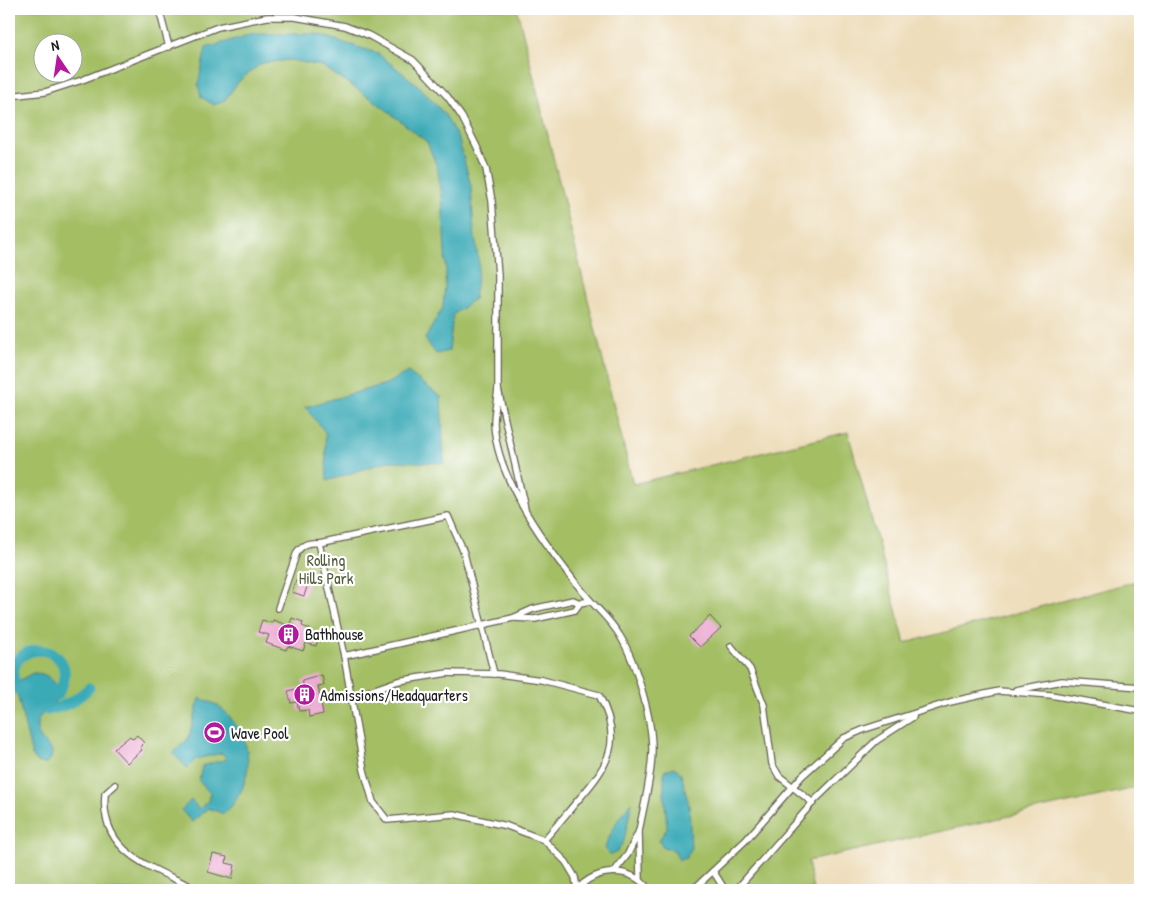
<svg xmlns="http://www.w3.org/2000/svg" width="1149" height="899" viewBox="0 0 1149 899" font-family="'Patrick Hand',sans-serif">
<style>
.green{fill:#a3be64;stroke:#606d40;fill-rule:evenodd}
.water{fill:#3aaab7;stroke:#2b636a}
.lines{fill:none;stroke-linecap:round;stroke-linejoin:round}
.canal{stroke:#3aaab7;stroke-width:11}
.building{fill:#edacd3}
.lane-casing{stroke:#656053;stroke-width:8}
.lane{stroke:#fff;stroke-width:5.5}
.labels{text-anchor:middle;stroke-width:4.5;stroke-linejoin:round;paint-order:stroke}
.park-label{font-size:16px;fill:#525d39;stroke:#fff}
.poi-label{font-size:16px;fill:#1c1c1c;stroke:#fff;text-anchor:start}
</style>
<rect width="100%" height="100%" fill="#fff"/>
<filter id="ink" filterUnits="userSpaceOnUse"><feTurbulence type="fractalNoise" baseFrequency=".02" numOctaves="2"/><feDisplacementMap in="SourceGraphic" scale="10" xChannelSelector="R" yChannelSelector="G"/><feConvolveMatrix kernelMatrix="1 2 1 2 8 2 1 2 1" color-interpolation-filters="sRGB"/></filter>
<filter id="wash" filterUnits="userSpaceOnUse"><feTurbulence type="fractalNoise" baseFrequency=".0096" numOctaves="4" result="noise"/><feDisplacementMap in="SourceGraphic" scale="20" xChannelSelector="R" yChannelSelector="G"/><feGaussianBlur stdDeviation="1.12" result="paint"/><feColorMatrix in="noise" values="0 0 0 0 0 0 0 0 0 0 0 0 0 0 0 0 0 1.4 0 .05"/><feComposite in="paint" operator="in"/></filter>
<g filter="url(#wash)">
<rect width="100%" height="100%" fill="#edddba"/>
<path class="green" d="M9,9H517L633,484L848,432L905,643L1140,580V787L808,861L813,890H9ZM42,42H72V72H42Z"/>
<g class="water">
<path d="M252,34H317L377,53L418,85L446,116L459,141L471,186L474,231L479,264L474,299L453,315L449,351L436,354L425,339L443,307L446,272L442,196L437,167L427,142L375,101L322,66L290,60L262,63L240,80L224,101L214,105L201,97L198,84L206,48Z"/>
<path d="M408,372L441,397L444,463L388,461L327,481L325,432L305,407L386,384Z"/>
<path d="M33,673C42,673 48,675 53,682C68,705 38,708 37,725C36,738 46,742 52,751L51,759L45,764L37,762L32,756L16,689L18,681Z"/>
<path d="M200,698C205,700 210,702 215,704C221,707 228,714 232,720C257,749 251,789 224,814L208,808L192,822L181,810L191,800L199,809L208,801L210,793L199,781L202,766L227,759L222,753L196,759L187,768L173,753L188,739Z"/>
<path d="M674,767L681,773L689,805L691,849L686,858L679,860L674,850L663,847L659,840L667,828L664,792V771Z"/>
<path d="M632,802L624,841L617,852L610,855L605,848C611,831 619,815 632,802Z"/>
</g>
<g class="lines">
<g class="canal">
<path d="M16,689C15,684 13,678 13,673C17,634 87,648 57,695"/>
<path d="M47,710C66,706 74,702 89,688"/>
</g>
</g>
<g id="blocks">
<g class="building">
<path d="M296,580L308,584L304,596L292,592Z"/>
<path d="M710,616L721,628L700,647L689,636Z"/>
<path d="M292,618L303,622L302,626L310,629L309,632L320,635L316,646L306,643L303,651L288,646L286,650L266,643L269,635L258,632L262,620L272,623L273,620L289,626Z"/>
<path d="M322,675L324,685L318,686L323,714L309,717L308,710L299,711L297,702L291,703L288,691L304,687L302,681Z"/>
<path d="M137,735L144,743L140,747L142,750L127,763L114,749L130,736L133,739Z"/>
<path d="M213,854L227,857L226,863L235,865L232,879L208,872Z"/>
</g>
</g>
</g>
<g filter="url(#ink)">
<use href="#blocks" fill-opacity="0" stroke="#656053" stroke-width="1"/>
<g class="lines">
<defs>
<g id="lane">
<path d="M159,9L169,47"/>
<path d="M9,96L45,92L82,80L218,27L267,17H295L345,26L368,35L413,60L447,96L462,117L477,147L486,169L492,201L498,275V389"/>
<path d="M525,509L498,389C497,400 494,412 494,423C496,480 549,550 583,592C595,607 611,620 620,636C636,662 652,718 652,749C652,776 644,804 639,831"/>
<path d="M580,603L573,600L533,609L513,618L535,619L575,610L580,603L590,601"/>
<path d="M278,608L297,552C303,544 309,542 319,543"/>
<path d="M731,646L750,669L764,705L772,764L779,776L813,803"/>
<path d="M344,656L513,618"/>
<path d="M494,674L464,553L448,516L319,543L344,656L364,770L373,802L387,820L454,814L507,826L544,840L566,862L575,877L577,889"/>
<path d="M1016,690L1062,681L1140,687"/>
<path d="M352,697L398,681L448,673L499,674L542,680L599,695C623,740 610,764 579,799C567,813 556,827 544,840"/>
<path d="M115,785L105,794C100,850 145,865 188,885"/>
<path d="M713,871L725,890"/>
<path d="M614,872L628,854L639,831L640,880"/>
<path d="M577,890C595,868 631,865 649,890"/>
<path d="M689,890L696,887L746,840L802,776L844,738L865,729L950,702L999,691L1051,695L1140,711"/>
<path d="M736,890L815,800L876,741L913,717"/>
</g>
</defs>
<use href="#lane" class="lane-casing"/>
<use href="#lane" class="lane"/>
</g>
</g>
<defs>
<symbol id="building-disc" viewBox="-11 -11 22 22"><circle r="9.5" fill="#b5179e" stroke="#fff"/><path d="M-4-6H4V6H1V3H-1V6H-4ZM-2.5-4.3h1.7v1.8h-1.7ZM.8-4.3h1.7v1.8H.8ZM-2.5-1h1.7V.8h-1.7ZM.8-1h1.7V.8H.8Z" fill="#fff"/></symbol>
<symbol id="stadium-disc" viewBox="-11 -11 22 22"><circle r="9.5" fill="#b5179e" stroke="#fff"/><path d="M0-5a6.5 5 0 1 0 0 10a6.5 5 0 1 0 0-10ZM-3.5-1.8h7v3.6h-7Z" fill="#fff"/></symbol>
</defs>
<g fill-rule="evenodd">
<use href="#building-disc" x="276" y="622" width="25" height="25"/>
<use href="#building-disc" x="292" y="682" width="25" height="25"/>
<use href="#stadium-disc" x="202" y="720" width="25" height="25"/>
</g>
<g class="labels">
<g class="park-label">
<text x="326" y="566">Rolling<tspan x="326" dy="18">Hills Park</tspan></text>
</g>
<g class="poi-label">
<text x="305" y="640">Bathhouse</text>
<text x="320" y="701">Admissions/Headquarters</text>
<text x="231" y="739">Wave Pool</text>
</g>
</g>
<rect width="1149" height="899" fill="none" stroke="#fff" stroke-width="30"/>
<g transform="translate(58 58) rotate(347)"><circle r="24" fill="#ffffff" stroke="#a4a4a4"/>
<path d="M0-4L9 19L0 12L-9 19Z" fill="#b5179e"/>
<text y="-8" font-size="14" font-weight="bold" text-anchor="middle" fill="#1c1c1c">N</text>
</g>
</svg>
